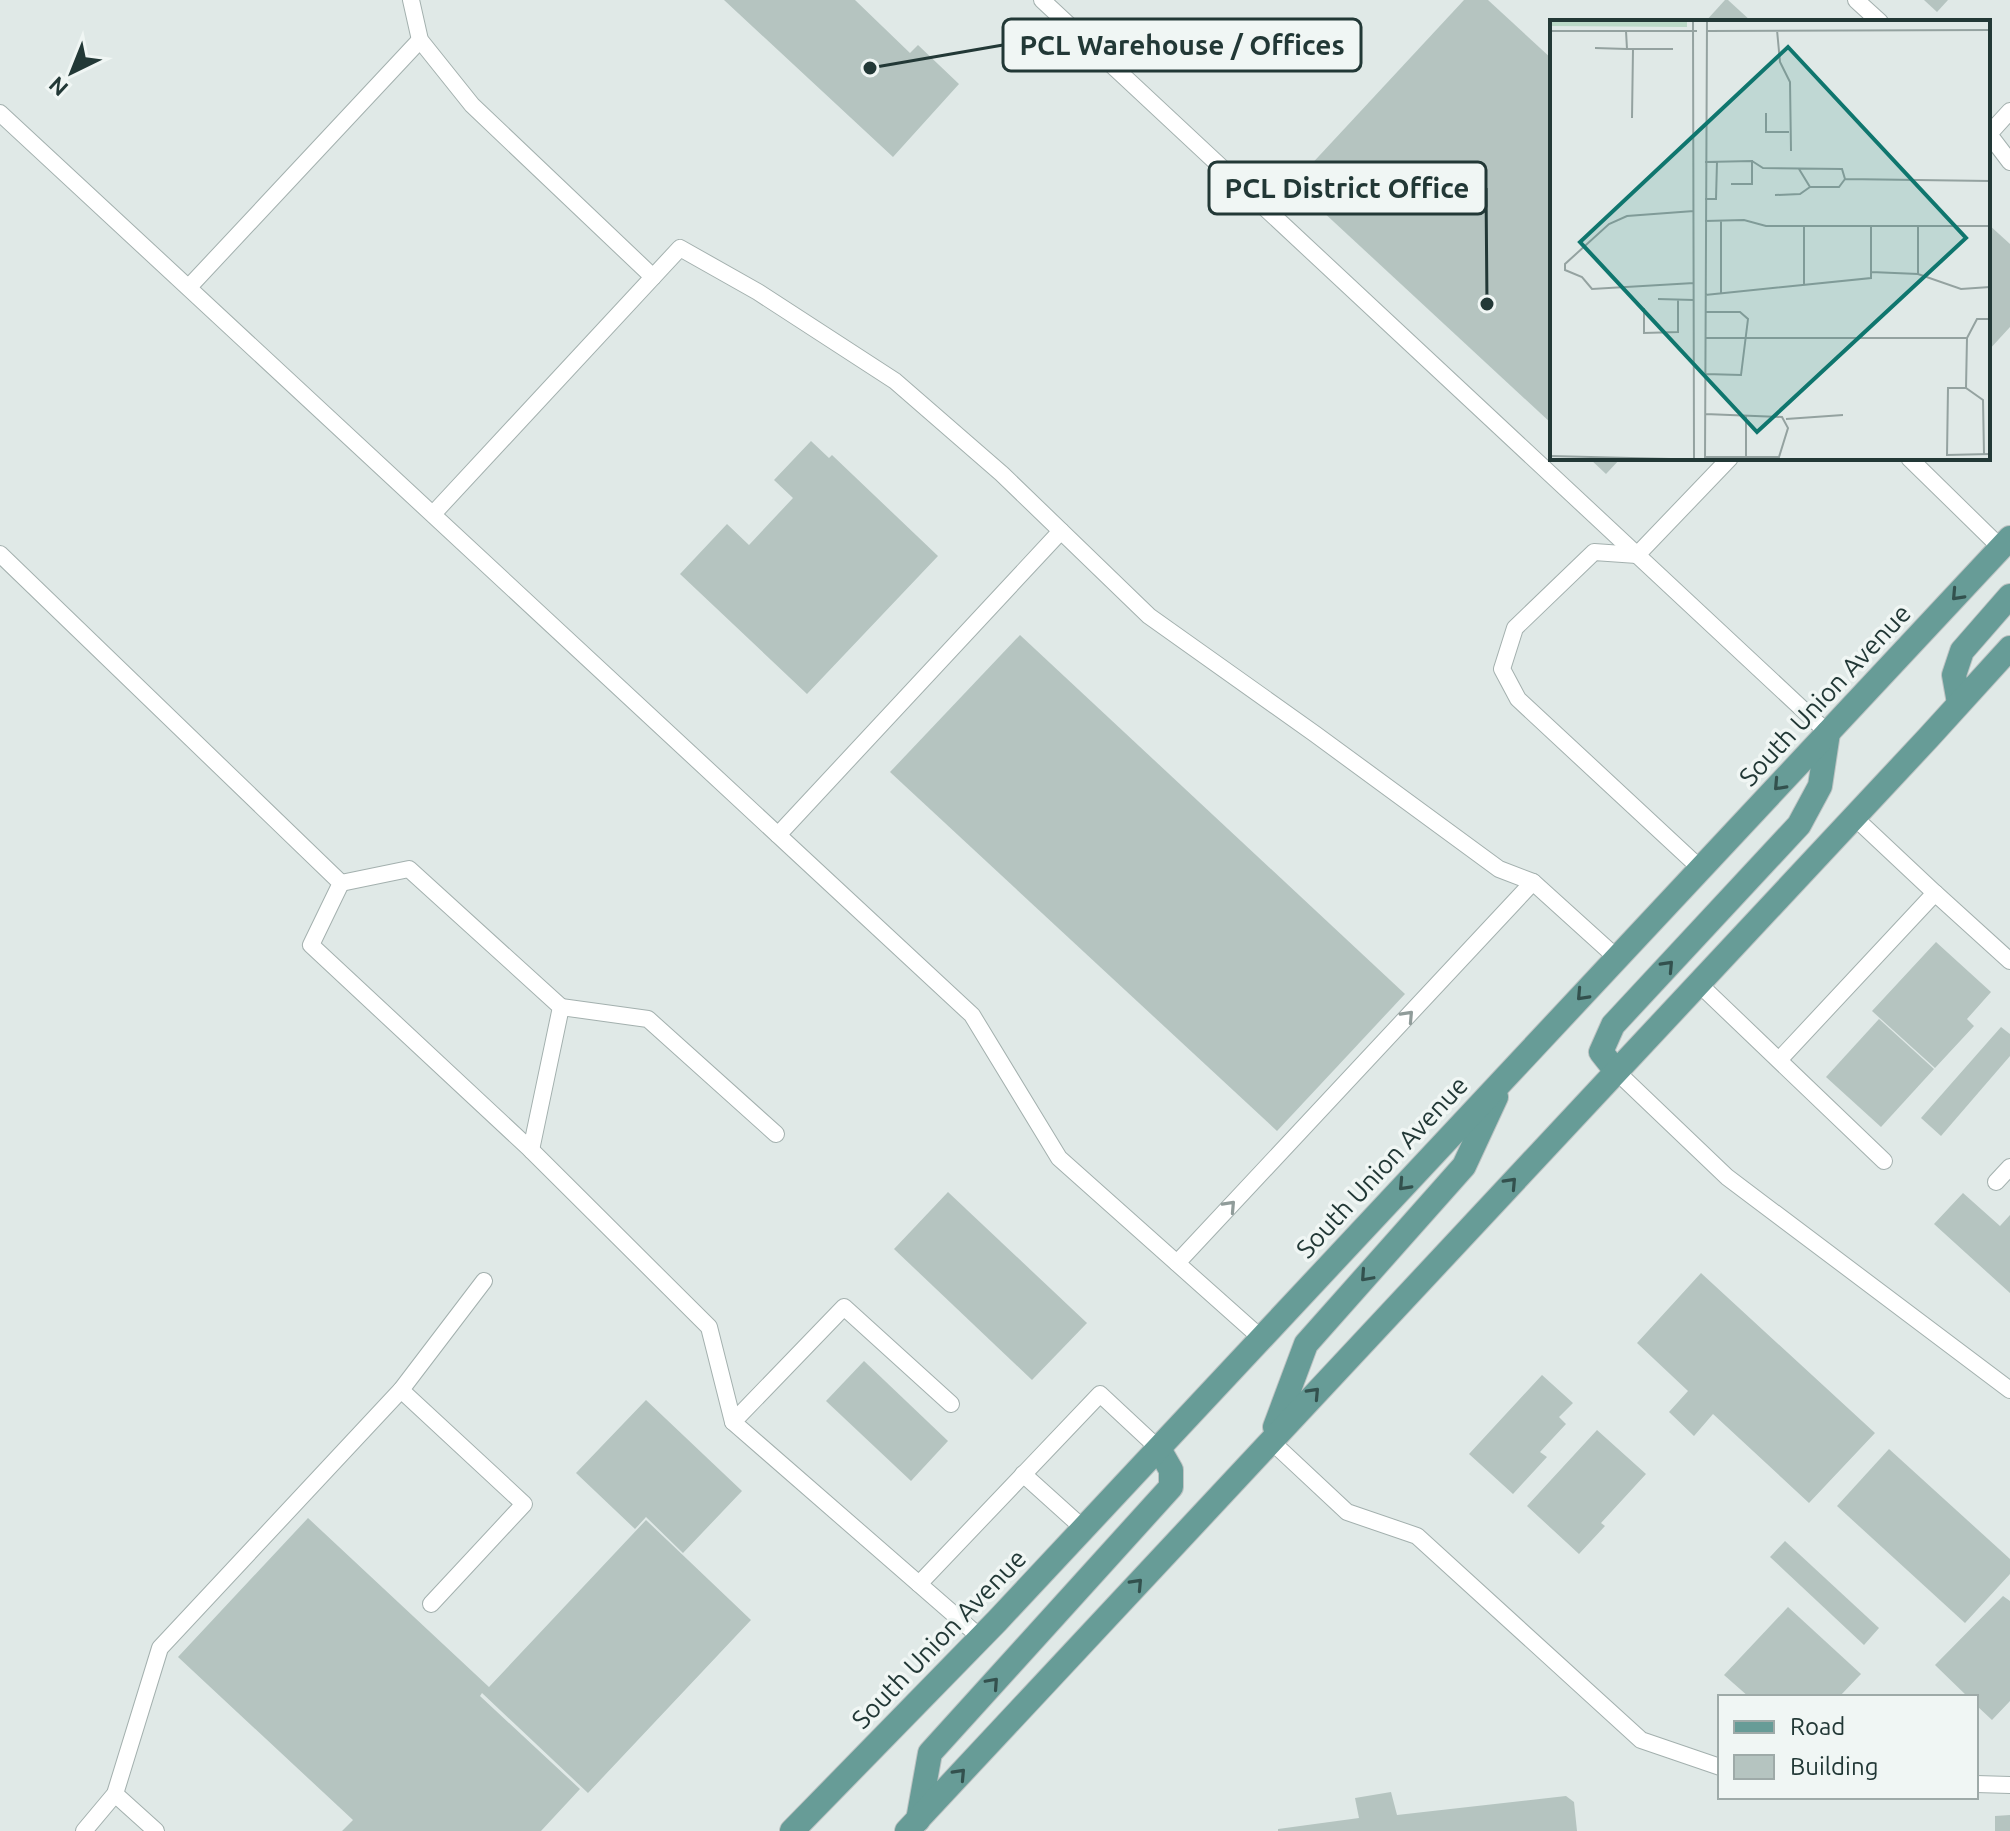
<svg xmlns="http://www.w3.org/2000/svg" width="2010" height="1831" viewBox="0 0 2010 1831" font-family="Ubuntu,sans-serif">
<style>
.building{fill:#b5c4c0}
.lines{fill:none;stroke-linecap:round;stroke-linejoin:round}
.service-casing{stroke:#a3b0ae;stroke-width:18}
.primary-casing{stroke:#bdc3c3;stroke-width:26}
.service{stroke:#fff;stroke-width:16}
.primary{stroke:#679c97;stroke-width:24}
.oneway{stroke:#33514e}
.oneway2{stroke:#909c9a}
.labels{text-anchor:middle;stroke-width:7;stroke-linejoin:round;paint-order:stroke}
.street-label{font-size:26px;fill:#223836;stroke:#f0f6f4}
.inset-road{fill:none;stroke:#94a2a0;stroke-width:2}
.view{fill:#0f766e;fill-opacity:0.15;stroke:#0f766e;stroke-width:4}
.inset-edge{fill:none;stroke:#223836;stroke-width:4}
.leader{fill:none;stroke:#223836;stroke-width:3}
.callout-dot{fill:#223836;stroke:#f0f6f4;stroke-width:3}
.callout{fill:#f0f6f4;stroke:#223836;stroke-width:3}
.callout-label{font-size:28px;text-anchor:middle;font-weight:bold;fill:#223836}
</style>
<rect width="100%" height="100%" fill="#e0e9e7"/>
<g class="building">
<path d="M724,0H855L910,53L918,45L959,84L893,157Z"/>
<path d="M1464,0H1488L1552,59V424L1293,184Z"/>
<path d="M1725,0H1728L1752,22H1705Z"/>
<path d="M1924,0H1948L1937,12Z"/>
<path d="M1988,224L2010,244V327L1988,351Z"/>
<path d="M811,441L829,458L832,455L938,556L807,694L680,574L727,524L749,545L793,498L774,480Z"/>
<path d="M1589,458H1621L1606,474Z"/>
<path d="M1020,635L1405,994L1277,1131L890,772Z"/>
<path d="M1936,942L1991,992L1967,1019L1974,1026L1935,1068L1872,1011Z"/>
<path d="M1879,1019L1934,1069L1881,1127L1826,1077Z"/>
<path d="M2001,1027L2010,1034V1056L1941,1136L1921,1118Z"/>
<path d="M948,1192L1087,1323L1032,1380L894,1249Z"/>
<path d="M1963,1193L2000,1226L2010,1215V1293L1934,1224Z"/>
<path d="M1701,1273L1875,1433L1809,1503L1713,1414L1694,1436L1669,1412L1688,1391L1637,1343Z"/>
<path d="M864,1361L948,1441L911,1481L826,1401Z"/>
<path d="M1542,1375L1573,1403L1559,1417L1566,1424L1540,1452L1547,1457L1513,1494L1469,1454Z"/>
<path d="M646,1400L742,1491L683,1553L646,1517L635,1529L576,1473Z"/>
<path d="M1597,1430L1646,1474L1601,1523L1605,1526L1579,1554L1527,1506Z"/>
<path d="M1889,1449L2010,1559V1574L1965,1623L1837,1506Z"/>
<path d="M308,1518L489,1687L646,1520L751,1620L588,1793L482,1693L480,1696L580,1789L541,1831H342L353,1820L178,1657Z"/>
<path d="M1785,1541L1879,1628L1864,1645L1770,1557Z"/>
<path d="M2003,1596L2010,1601V1701L1992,1720L1976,1705V1697H1968L1935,1665Z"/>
<path d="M1788,1607L1861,1674L1839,1697H1749L1724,1675Z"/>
<path d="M1391,1792L1397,1815L1566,1796L1574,1802L1577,1831H1278V1829L1359,1818L1355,1798Z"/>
<path d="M2010,1815V1831H1995V1816Z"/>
</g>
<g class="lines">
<defs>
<g id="service">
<path d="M411,0L420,40L472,105L653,277"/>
<path d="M1042,0L1828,733"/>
<path d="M1856,0L1880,22"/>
<path d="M0,113L972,1015L1059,1158L1261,1338"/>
<path d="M1988,133L2010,162"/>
<path d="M1989,134L2010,111"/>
<path d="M189,287L420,40"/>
<path d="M1909,458L2001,548"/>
<path d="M433,514L680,248L758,292L895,381L1002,474L1149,616L1315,734L1499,869L1533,882L1617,958"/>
<path d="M0,554L341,883L311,945L531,1150L709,1327L733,1422"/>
<path d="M1853,816L1935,893"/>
<path d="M778,835L1061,531"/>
<path d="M1701,869L1518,699L1502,669L1515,628L1594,552L1637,555L1730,458"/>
<path d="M341,883L409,869L561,1007L531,1150"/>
<path d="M1698,983L1884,1161"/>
<path d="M561,1007L648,1019L776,1134"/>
<path d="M1779,1060L1935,893L2010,961"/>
<path d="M1616,1071L1727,1177L2010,1390"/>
<path d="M1996,1182L2010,1167"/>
<path d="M1177,1263L1533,882"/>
<path d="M401,1390L524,1504L431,1604"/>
<path d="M951,1404L844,1307L733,1422L981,1638"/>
<path d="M1270,1440L1347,1512L1417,1536L1641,1740L1720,1767"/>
<path d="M1023,1474L1084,1529"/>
<path d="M919,1584L1100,1394L1159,1449"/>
<path d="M1976,1784L2010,1785"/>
<path d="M115,1794L156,1831"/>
<path d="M84,1831L115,1794L160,1648L401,1390L484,1281"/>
</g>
<g id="primary">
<path d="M1959,703L1954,675L1962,651L2010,596"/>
<path d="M1616,1071L1601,1052L1613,1025L1799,825L1820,786L1828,733"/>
<path d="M1275,1427L1306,1344L1464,1166L1496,1097"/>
<path d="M918,1820L930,1753L1171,1487V1470L1159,1449"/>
<path d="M792,1831L997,1621L2010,538"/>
<path d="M907,1831L1929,737L2010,648"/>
</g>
</defs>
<use href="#service" class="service-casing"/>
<use href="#primary" class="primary-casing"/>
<use href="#service" class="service"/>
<use href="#primary" class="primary"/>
</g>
<defs><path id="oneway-chevron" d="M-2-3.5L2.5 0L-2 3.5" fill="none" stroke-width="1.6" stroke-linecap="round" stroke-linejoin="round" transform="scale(2)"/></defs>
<g class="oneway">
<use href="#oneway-chevron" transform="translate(1957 595) rotate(133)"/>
<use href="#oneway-chevron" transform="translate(1779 785) rotate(133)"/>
<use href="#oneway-chevron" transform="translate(1668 966) rotate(-47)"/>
<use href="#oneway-chevron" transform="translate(1582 995) rotate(133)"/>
<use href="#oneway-chevron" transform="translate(1511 1183) rotate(-47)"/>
<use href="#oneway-chevron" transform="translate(1404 1185) rotate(133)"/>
<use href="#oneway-chevron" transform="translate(1366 1276) rotate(132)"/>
<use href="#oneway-chevron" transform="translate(1314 1393) rotate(-47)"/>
<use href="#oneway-chevron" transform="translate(1137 1584) rotate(-47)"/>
<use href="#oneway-chevron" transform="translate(993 1683) rotate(-48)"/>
<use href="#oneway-chevron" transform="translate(960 1774) rotate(-47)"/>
</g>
<g class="oneway2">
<use href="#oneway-chevron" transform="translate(1408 1016) rotate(-47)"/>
<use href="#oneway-chevron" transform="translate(1230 1206) rotate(-47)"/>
</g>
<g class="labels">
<g class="street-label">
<text transform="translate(1825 695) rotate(-47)" y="9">South Union Avenue</text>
<text transform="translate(1382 1167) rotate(-47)" y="9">South Union Avenue</text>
<text transform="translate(939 1639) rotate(-46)" y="9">South Union Avenue</text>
</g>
</g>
<g transform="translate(1550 20)">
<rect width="440" height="440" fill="#e0e9e7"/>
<path d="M0,1H137V7L0,6Z" fill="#bad9c7"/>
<path class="inset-road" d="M143,1L144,439M227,10L230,42L240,62L241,131M0,11H147M76,11L77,29H123M157,11L440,10M45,28L77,29M216,93V112H239M82,98L83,29M202,141L213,148L292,149L295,159L440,161M155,142L202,141V164H181M249,149L260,167H289L295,159M225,175L250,174L260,167M155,179H166L167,142M155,201L194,200L216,206H440M254,206V265M321,252L368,254L411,269L440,267M368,254V206M144,263L42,269L32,257L15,250V244L59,204L77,196L144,191M171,274V200M155,275L321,258V206M108,279L144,280M94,288V313L128,312V280M155,318H417M155,354L191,355L198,299L190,292H155M416,368L417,318L427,299H440M236,399L293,395M434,434L433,380L416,368H398L397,435L440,434M0,436L121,439M155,437H229L238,408L232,397L155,394M196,437V396M155,439L157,1"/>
<path class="view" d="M238,27L416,218L207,412L30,222Z"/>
<rect width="440" height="440" class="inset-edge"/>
</g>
<path class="leader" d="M870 68L1003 45M1487 304L1486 188"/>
<g class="callout-dot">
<circle cx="870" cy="68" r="8"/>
<circle cx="1487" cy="304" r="8"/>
</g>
<g class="callout">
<rect x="1003" y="19" width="358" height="52" rx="8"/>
<rect x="1209" y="162" width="277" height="52" rx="8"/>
</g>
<g class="callout-label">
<text x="1182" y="55">PCL Warehouse / Offices</text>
<text x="1347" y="198">PCL District Office</text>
</g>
<rect x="1718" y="1695" width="260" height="104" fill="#f0f6f4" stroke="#9eaaa8" stroke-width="2"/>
<rect x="1734" y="1721" width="40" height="12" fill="#679c97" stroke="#9eaaa8" stroke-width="2"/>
<text x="1790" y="1735" font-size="24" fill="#223836">Road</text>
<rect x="1734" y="1755" width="40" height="24" fill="#b5c4c0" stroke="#9eaaa8" stroke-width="2"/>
<text x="1790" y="1775" font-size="24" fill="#223836">Building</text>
<g transform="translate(72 72) rotate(223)" stroke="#f0f6f4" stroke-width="6" paint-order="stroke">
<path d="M0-6L14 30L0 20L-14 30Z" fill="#223836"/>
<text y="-12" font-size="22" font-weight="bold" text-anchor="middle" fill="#223836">N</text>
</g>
</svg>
